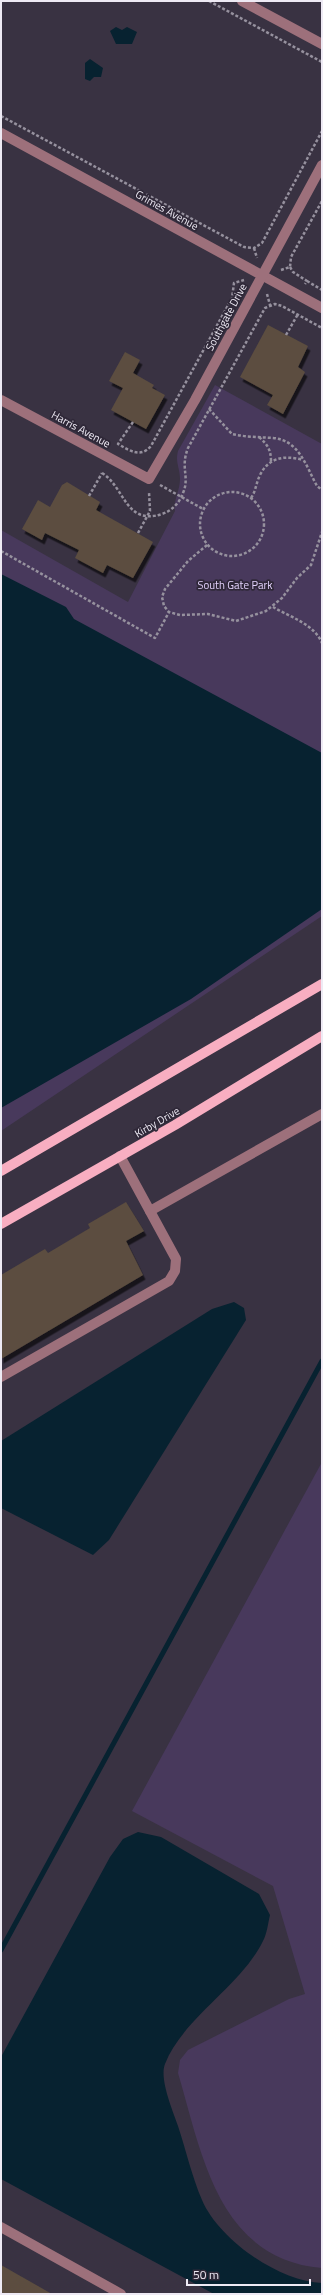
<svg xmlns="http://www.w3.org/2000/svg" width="323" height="2295" viewBox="0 0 323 2295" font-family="'Titillium Web',sans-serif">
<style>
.green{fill:#48395c}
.water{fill:#072230}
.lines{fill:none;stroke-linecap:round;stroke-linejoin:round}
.stream{stroke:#072230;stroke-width:5}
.building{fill:#5b4d3f;filter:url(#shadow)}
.path{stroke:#96919e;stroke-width:2.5;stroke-dasharray:3 2;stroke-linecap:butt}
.minor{stroke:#9d707b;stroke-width:10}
.major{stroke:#f8aec1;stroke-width:10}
.labels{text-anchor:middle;stroke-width:3.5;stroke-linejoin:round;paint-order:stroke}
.street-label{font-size:11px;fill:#eeeaf4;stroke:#2f2838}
.park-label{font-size:11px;fill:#e2d1fb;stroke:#2f2838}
</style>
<defs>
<filter id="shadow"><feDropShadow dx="2.5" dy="4.5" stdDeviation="0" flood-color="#0009"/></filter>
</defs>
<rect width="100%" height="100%" fill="#393242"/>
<g class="green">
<path d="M215,385L322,444V916L1,1131V530L128,602L175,511C173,500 180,491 180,479C180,468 175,463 178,451Z"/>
<path d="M322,1462V2268C218,2259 202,2154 178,2073L180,2060L188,2050L289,1999L305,1994L273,1886L132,1811Z"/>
</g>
<g class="water">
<path d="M116,27L122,30L127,27L137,32L132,44H116L110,31Z"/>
<path d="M90,59L103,68L101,77H94L90,81L85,79C85,77 85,64 85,63Z"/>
<path d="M1,574L66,607L74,619L322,753V909L191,999L1,1108Z"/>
<path d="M234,1302L244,1308L246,1320L109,1540L93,1555L1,1508V1441L212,1309Z"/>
<path d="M138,1832L161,1837L259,1894L270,1915C268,1923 267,1934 263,1941C241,1986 183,2018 165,2064C159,2079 173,2111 178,2126C186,2150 192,2177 202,2200C219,2240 280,2282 322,2283V2294H214L1,2179V2057L110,1857L123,1839Z"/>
</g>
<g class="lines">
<path class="stream" d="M1,1950L322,1361"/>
</g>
<g class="building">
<path d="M268,325L308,346L298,367L305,372L283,414L267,405L273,395L240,377Z"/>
<path d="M125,352L140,360L133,373L154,385L152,388L165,395L146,429L111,410L123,388L109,381Z"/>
<path d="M67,482L100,502L96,510L153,542L133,578L107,565L103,573L75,558L79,550L45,533L42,540L22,529L38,500L50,507L62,485Z"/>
<path d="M126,1202L144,1231L126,1241L143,1275L1,1359V1275L45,1249L48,1253L90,1228L88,1224Z"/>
<path d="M1,2265L52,2294H1Z"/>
</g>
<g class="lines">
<g class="path">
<path d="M209,1L322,62"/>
<path d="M1,116L244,247L254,248L262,243L322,131"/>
<path d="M254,248L257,258"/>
<path d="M290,267L293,272L307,281L305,284"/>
<path d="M281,270L290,267L291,257L322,201"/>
<path d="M307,281L322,290"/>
<path d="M267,294L270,305"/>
<path d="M286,335L298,314"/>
<path d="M209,409L232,434C245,437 259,437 273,438C299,440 306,466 317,486L322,490"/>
<path d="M133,422L118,444C130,451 141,458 151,446L232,298L234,283L244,280"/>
<path d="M259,437C268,445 271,450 271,462"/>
<path d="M102,473C125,487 125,526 162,514C172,511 180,502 183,493C190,477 180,468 188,448L265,308L275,304L282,306L322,328"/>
<path d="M160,485L203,509"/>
<circle cx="232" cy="524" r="32"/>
<path d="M89,496L102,473"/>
<path d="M251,498C256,491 256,483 260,475C269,457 285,455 303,460"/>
<path d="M138,533L150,511L149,492"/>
<path d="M207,545L188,561L165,589L162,597L164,606L169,612L180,615L208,614L236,621L266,611L282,598L297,578L311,565L322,532"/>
<path d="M1,551L155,638L169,612"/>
<path d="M273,607C290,617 314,624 322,643"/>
</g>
<g class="minor">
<path d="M242,1L322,44"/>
<path d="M1,133L322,308"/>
<path d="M1,400L149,479L195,400L322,165"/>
<path d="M150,1211L322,1114"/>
<path d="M1,1377L169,1281L175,1271L176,1259L120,1156"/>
<path d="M1,2227L121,2294"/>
</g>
<g class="major">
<path d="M1,1171L322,984"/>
<path d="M1,1224L175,1125L322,1036"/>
</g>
</g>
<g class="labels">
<g class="street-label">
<text transform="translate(167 210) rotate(29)" y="4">Grimes Avenue</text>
<text transform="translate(226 317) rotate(-62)" y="4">Southgate Drive</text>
<text transform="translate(81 429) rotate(28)" y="4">Harris Avenue</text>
<text transform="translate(157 1122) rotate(-30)" y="4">Kirby Drive</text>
</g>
<g class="park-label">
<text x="235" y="589">South Gate Park</text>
</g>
</g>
<rect width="323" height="2295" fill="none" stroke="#eeeaf4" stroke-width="4"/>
<path d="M187 2279v6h123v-6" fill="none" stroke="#eeeaf4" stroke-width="2"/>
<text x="193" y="2279" font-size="12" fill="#eeeaf4" stroke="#2f2838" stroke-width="3" paint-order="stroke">50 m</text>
</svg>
